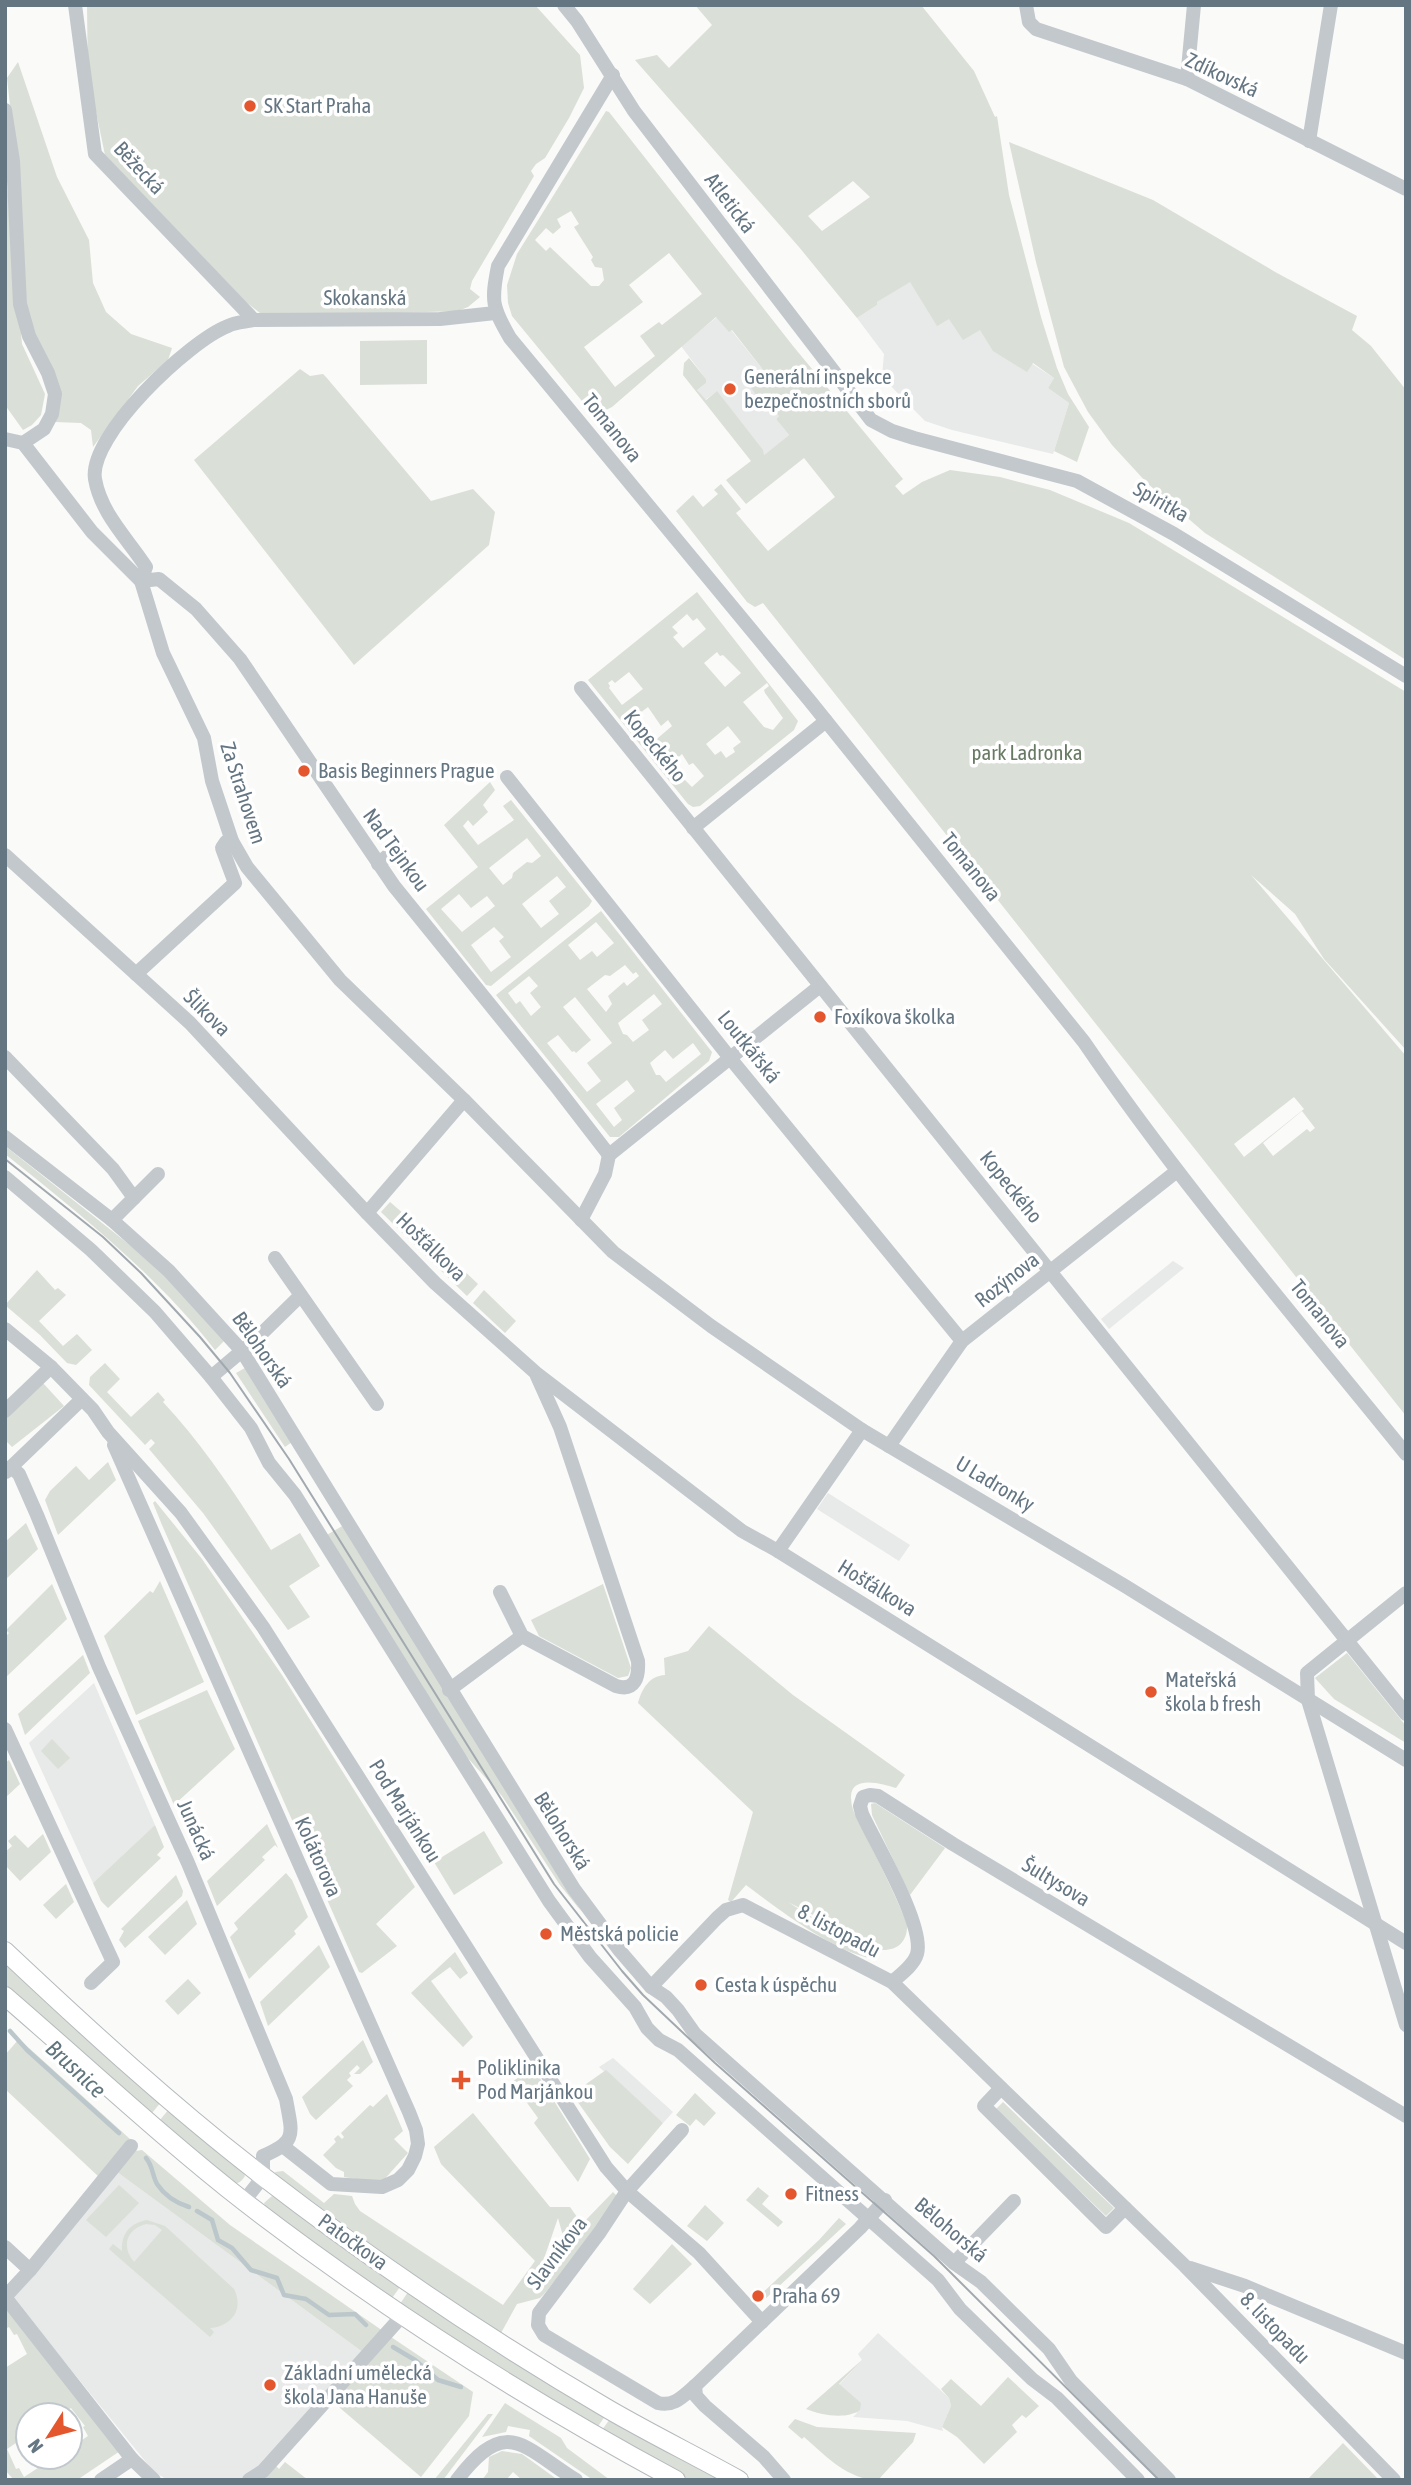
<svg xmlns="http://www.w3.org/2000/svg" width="1411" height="2485" viewBox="0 0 1411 2485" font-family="'Asap Condensed',sans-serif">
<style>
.built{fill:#e8e9e9}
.green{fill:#dadfd7;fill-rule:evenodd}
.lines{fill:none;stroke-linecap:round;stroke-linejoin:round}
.stream{stroke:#bbc7cb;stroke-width:4.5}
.major-casing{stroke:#b5babe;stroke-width:20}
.minor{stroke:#c3c8cc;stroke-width:14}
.major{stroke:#fff;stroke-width:18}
.tram{stroke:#a2aab0;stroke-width:2}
.poi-dot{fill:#e4572e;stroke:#fff;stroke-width:2.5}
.labels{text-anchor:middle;stroke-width:7;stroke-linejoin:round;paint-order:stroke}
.street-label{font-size:21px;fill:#657683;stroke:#fff}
.poi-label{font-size:21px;fill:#657683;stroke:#fff;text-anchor:start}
.park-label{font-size:21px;fill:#687a64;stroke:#fff}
.water-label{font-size:23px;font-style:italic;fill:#60757c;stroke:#fff}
</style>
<rect width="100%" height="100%" fill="#fafaf8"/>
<g class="built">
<path d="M910,281L937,325L949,318L980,330L1054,378L1048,388L1069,403L1053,454L952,430L925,421L882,377L884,354L857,318L877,305V302Z"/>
<path d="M717,317L729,331L731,330L764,371L748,384L758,396L761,393L764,397L761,399L773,415L776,413L779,416L776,419L789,435L764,455L716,392L705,400L697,390L706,383V379L681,346Z"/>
<path d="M1173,1261L1184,1268L1109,1329L1101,1319Z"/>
<path d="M828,1493L910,1545L899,1561L817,1509Z"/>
<path d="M94,1683L155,1825L93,1883L29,1743Z"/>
<path d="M613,2058L673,2112L663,2123L599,2067Z"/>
<path d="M117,2172L364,2353L260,2468L245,2479L168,2480L154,2472L11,2296Z"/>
<path d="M878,2333L949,2398L951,2406L942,2427L943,2431L907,2421L853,2417L857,2413L839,2385L862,2360L858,2354Z"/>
</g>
<g class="green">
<path d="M87,5H535L580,55L584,88L569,118L545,158L536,164L531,171L534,176L472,281L470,289L480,297L468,307L458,311L265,317L246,302L105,155L90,83H88Z"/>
<path d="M695,5H921L974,71L995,117L997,116L1009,195L1041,317L1057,368L1068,394L1089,427L1077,462L1054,451L1069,403L1048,388L1054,378L1033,363L1027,372L993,351L980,330L963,340L949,319L937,326L910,282L877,302V305L857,318L799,247L635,60L657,55L669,68L712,25ZM853,181L870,197L822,231L808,216Z"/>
<path d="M18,62L57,177L89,240L93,283L106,312L131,334L172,348L168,360L138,386L93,447L91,430L81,423L55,422L35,337L22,294L20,197L7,78Z"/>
<path d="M606,111L609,112L793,346L903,479L895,486L903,495L922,482L950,470L1000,477L1050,490L1129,523L1406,692V1050L1324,959L1295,914L1251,875L1406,1056V1416L763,603L755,607L747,602L676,511L693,495L703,507L718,494L714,490L721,484L741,509L736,513L768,551L835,497L804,458L746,504L726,480L751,461L683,375L684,363L689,358L706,379V383L697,390L706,400L717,391L763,450L764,455L789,435L776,419L779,416L776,413L773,415L760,400L763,396L761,393L757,396L748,384L764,371L732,330L729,332L716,317L612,407L600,413L591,412L512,316L508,303L507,285L517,254ZM571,211L579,224L574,227L593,257L591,260L595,267L602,268L604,280L599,286H591L550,247L546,251L535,240L546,228L553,234L561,227L557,219ZM669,253L702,294L662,325L659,322L640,336L655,356L615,387L584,347L643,302L629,285ZM1294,1097L1304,1109L1244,1157L1234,1144ZM1302,1111L1315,1128L1310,1132L1307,1129L1273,1156L1263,1143Z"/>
<path d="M1009,142L1153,200L1277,273L1357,316L1352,330L1371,346L1406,390V660L1205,533L1147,483L1112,445L1088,412L1064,367L1036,262Z"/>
<path d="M5,163L22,344L45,394L41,415L32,425L23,430L5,405Z"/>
<path d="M427,340V384L360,385V341Z"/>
<path d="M300,369L310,376L323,374L326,377L431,501L473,489L495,512L489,545L354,665L194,460Z"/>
<path d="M697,592L798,721L794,730L700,806L693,807L688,804L588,680ZM687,614L693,621L697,618L706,629L683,648L673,637L678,633L672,627ZM717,652L720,656L723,655L741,673L725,687L704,663ZM629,672L643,689L622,705L609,688L610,686L608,683L612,680L615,683ZM767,683L769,686L764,690L765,693L783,718L773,730L764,727L743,702ZM648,707L661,726L668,720L672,726L652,743L632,719ZM728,726L741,742L733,748L735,752L726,758L721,751L715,755L706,744ZM682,754L689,765L693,763L704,776L692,787L684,779L682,781L671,764Z"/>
<path d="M490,782L495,790L483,805L488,812L473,826L468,820L463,826L478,845L514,820L503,806L511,800L592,901L589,906L491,986L486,985L426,909L478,867L444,825ZM527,838L541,856L532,863L527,862L513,873L512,878L503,885L489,868ZM557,876L566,887L549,901L559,914L541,928L522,904ZM459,894L471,908L487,896L495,906L462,932L441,909ZM494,927L504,937L499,941L511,957L491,972L471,945Z"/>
<path d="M601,911L712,1052L709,1061L619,1137H610L496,995ZM596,922L614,943L597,957L592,951L580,960L568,945ZM625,965L633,974L636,972L639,976L627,986L624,982L608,996L612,1004L606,1012L587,989L605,975L610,976ZM529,976L538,986L530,993L541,1007L531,1016L520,1001L516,1004L508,993ZM654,994L662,1004L642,1020L649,1030L633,1042L627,1035L623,1034L618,1023ZM575,997L612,1043L587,1063L601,1081L587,1092L547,1043L558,1035L572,1052L574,1051L576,1053L591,1040L563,1007ZM693,1043L701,1054L666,1082L660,1075H656L650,1063L665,1050L673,1059ZM627,1080L635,1091L614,1108L622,1120L614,1127L596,1104Z"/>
<path d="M5,1146L160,1269L225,1340L215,1350C155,1273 80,1214 5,1154Z"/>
<path d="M390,1202L441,1246L440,1248L478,1284L467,1296L381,1212Z"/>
<path d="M37,1270L55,1290L58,1288L66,1295L39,1321L63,1346L77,1334L92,1350L76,1365L67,1363L40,1335L5,1305Z"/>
<path d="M484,1290L516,1321L505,1333L473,1303Z"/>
<path d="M105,1363L120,1379L107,1392L131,1417L158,1392L165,1400L163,1402C205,1447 238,1498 271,1550L300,1533L320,1566L289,1586L310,1617L288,1630L203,1513L149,1449L155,1443L151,1439L145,1445L89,1385L90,1377Z"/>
<path d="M245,1368L292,1442L285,1447L236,1373Z"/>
<path d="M43,1383L64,1406L12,1447L5,1440V1418Z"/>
<path d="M108,1462L116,1480L58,1535L45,1500L50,1491L76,1466L89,1480Z"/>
<path d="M155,1501L202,1559L282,1675L415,1887L376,1924L397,1946L362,1973L359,1972L162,1525L153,1503Z"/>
<path d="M26,1523L38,1549L5,1580V1542Z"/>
<path d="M344,1525L581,1911L560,1885L502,1796L456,1745L325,1536Z"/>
<path d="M160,1581L204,1682L136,1715L104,1636L150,1591L153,1593Z"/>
<path d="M52,1584L67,1619L5,1678V1637L9,1633L6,1630Z"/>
<path d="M603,1584L631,1668L628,1676L618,1678L539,1636L531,1620Z"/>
<path d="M709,1626L793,1695L905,1775L896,1788C883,1784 850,1774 851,1798C851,1814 864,1830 870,1844C883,1870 896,1897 907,1924C908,1941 898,1951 881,1950L788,1902L878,1959C840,1957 777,1908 746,1885L731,1902L728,1900L753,1812L638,1703C642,1689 649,1676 665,1675L664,1658L688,1651Z"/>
<path d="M1347,1653L1406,1726V1743L1334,1699L1315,1678Z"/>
<path d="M83,1655L90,1673L25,1735L18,1714Z"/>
<path d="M207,1690L235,1749L174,1805L138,1721Z"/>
<path d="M52,1739L70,1758L58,1769L41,1751Z"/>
<path d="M9,1760L20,1784L5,1798V1763Z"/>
<path d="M875,1803L945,1848L910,1895L872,1815L871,1804Z"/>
<path d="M267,1824L278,1848L275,1845L262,1857L265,1860L217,1906L207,1881Z"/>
<path d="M155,1825L164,1847L157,1855L161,1858L108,1908L101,1901L93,1883Z"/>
<path d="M484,1831L503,1863L454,1895L434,1862Z"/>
<path d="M43,1834L51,1852L20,1881L5,1865V1852L12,1846L8,1841L15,1835L28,1848Z"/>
<path d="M286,1873L292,1880L308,1917L294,1931L296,1934L249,1979L230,1937L238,1929L234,1923Z"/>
<path d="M176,1875L183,1891L182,1896L125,1948L119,1940L124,1931L121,1929Z"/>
<path d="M66,1884L74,1902L56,1919L43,1905Z"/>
<path d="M187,1900L197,1924L165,1955L148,1937Z"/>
<path d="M319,1945L330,1967L268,2026L260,2002Z"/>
<path d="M455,1952L468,1973L460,1979L450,1967L431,1981L473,2037L463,2047L411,1993Z"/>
<path d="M5,1963L47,2003L161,2102L152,2113L5,1984Z"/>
<path d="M188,1979L201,1993L178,2015L165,2001Z"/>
<path d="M19,2039L130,2139L99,2177L5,2089V2055Z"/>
<path d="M363,2040L373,2062L360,2074H354L360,2068L357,2065L349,2073L351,2076L347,2080L353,2086L316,2120L310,2114L302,2097Z"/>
<path d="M533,2067L590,2159L578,2182L534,2123L538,2118L512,2082Z"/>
<path d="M606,2070L663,2123L628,2164L610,2147L572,2094Z"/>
<path d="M695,2093L716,2113L704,2126L696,2119L690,2126L676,2115Z"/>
<path d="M387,2094L403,2131L394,2139L408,2153L381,2183L344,2177V2172L336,2168L323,2155L336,2142L334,2139L338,2135L342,2139L344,2137L341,2133L370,2105L373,2107Z"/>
<path d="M1003,2102L1114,2208L1106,2216L995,2110Z"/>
<path d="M169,2109L243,2172L245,2176C241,2182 238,2184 232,2184L160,2120Z"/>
<path d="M473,2113L550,2207H570L582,2224L613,2192L621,2200L545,2293L540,2298L517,2304L501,2333L407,2270L276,2175L275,2172L283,2171L324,2203L334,2194L352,2196L355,2204L360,2211L503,2305L535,2261L441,2164L434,2147ZM558,2218L566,2247L538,2277V2276Z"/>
<path d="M142,2150L230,2225L383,2331L364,2353L117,2172L136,2151Z"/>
<path d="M119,2185L139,2203L106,2237L86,2220Z"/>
<path d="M758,2187L769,2196L762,2204L783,2222L778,2227L746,2200Z"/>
<path d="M272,2196L280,2198L400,2287L392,2298L324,2253L266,2209L264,2203Z"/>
<path d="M705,2205L724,2223L707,2241L687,2226Z"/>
<path d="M839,2218L846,2224L763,2301L758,2297L819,2240Z"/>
<path d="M147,2220L165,2226L234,2289C244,2309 232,2326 210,2328L214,2332L210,2337L109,2249L113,2244L122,2251C121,2234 130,2223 147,2220ZM146,2224L155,2225L162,2230L134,2262C121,2247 126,2229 146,2224Z"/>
<path d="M672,2244L692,2264L650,2304L633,2289Z"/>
<path d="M408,2292L491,2349L605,2416L597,2428L480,2357L400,2304Z"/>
<path d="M5,2308L123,2449L77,2480H14L5,2470V2368L27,2354L17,2334L14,2335L9,2327L5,2329ZM71,2408L85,2426L83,2427L88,2436L70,2448V2457H55L24,2477L19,2468L16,2469L7,2449L28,2435V2415H59Z"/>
<path d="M391,2337L473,2392L469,2416L421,2477L333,2402Z"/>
<path d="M863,2359L839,2384L861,2403L860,2410C846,2420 821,2415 806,2409Z"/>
<path d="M1008,2377L1039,2406L1026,2418L1022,2415L1012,2425L1017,2432L984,2464L957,2437L942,2427L951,2406L949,2398L941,2389L951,2379L981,2406Z"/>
<path d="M505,2403L561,2438L567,2448L610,2480H593L529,2436L530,2430L508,2426L506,2432L482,2437Z"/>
<path d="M488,2414H493L443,2480H434Z"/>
<path d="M610,2419L722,2480H690L602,2430Z"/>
<path d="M795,2419L817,2427L916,2433L913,2442L878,2480C848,2480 826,2456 804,2437L802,2439L788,2427Z"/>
<path d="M1343,2443L1379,2480H1307Z"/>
<path d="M502,2451L522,2454L558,2480H522L513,2472L506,2480H482L488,2472L489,2457Z"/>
<path d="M285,2462L308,2480H263L276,2466L279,2469Z"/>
</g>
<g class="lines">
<g class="stream">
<path d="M10,2031L27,2050L119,2133"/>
<path d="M146,2158C153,2166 152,2175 157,2184C165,2196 176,2203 189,2207"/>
<path d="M197,2211L212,2220L218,2240L232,2248L251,2270L277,2278L284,2295L306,2299L329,2315L355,2314L366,2325"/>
<path d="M393,2347L415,2360L438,2380L461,2387"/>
</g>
<defs>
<g id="major">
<path d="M5,1951C89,2030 174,2108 265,2178C374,2262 490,2340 608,2409C651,2434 696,2456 739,2480"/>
<path d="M5,1996C85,2065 163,2138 246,2203C381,2307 526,2399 676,2480"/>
</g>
</defs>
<use href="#major" class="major-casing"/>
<g class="minor">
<path d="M75,5L95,154L254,320"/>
<path d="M564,5L577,21L634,111L871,420L892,431L914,438L1077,481L1174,534L1406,676"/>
<path d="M1026,5L1029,22L1036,29L1187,79L1406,189"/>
<path d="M613,75L498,266C491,301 492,307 510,338L810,701L1084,1042C1182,1186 1297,1319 1406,1454"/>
<path d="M1187,79L1194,5"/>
<path d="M5,110L13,161L20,304L29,336L48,373L55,394L52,414L44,429L23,443"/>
<path d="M1309,141L1331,5"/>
<path d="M5,439L23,443L92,532L141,581L163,653L204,738L212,781L232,841L247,867L340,980L464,1100L613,1252L711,1326L862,1430L1125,1586L1406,1760"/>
<path d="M141,581L159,579L196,609L240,659L394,886L555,1085L609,1155"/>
<path d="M141,581L146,567C128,539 101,514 95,479C88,436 189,341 228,326C235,322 246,322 254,320L440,319L495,313"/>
<path d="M581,688L1406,1714"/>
<path d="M507,777L730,1058L962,1341"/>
<path d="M693,828L826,721"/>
<path d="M5,855L190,1023L367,1213L435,1283L536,1373L742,1531L778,1551L1406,1943"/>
<path d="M378,864L396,849"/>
<path d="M136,974L235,883L222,848L226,842L232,841"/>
<path d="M5,1057L113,1169L134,1198"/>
<path d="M5,1137L112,1220L169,1271L242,1351L574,1889L620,1951L651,1987L666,1997L678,2010L695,2034L954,2263L981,2282L1049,2349L1071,2381L1169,2480"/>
<path d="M609,1155L820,986"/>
<path d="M5,1177L91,1250L155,1312L211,1377L251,1428L269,1463L295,1495L549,1901L590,1957L635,2007L647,2028L659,2040L678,2050L938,2280L960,2309L1032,2379L1057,2398L1138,2480"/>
<path d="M367,1213L464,1100"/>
<path d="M112,1220L158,1174"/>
<path d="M581,1220L605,1174L609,1155"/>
<path d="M275,1258L377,1404"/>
<path d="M5,1329L51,1367L93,1410L108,1432L181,1513L263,1627L606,2167L627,2191L699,2253L762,2322"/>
<path d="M211,1377L256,1339L300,1296"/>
<path d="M5,1411L51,1367"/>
<path d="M114,1445L409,2112L416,2130L418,2144L415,2156L408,2170L398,2180L382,2187L331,2184L284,2147"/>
<path d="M889,1446L962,1341L1177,1171"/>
<path d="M11,1467L19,1474L37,1515L99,1667L188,1863L286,2099C292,2134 298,2141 263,2156V2177L244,2201"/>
<path d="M6,1472L82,1399"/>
<path d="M778,1551L862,1430"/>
<path d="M500,1592L522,1636L616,1686C635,1692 639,1677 638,1661L560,1427L537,1376"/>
<path d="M1406,1593L1307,1673L1308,1700L1406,2025"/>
<path d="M449,1690L522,1636"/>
<path d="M5,1729L113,1962L91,1983"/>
<path d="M892,1982C900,1975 914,1965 917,1954C925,1926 876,1844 862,1814L860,1806L863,1797L870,1795L878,1796L953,1844L1406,2116"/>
<path d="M651,1987L717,1918L726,1910L743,1905L892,1982L1185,2266L1394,2480"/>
<path d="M1001,2088L984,2106L1106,2227L1125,2208"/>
<path d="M682,2130L627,2191L600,2232L539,2313L538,2325L544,2335L658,2403C674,2407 683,2396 695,2386L860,2228L885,2200"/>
<path d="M5,2247L30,2270"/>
<path d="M954,2263L1014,2201"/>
<path d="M1190,2268L1245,2286L1406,2353"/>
<path d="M5,2297L132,2459L154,2480"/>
<path d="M5,2297L30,2270L131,2146"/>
<path d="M695,2386L696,2396L705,2406L764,2457L784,2480"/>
<path d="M101,2480L132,2459"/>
<path d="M249,2480L263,2471L402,2316"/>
<path d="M457,2480C506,2416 521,2445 576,2480"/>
</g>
<use href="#major" class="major"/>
<path class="tram" d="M5,1159L103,1237L141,1273L200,1337L230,1373L289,1459L554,1884L622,1971L643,1995L715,2063L934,2256L1159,2480"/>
</g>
<g class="poi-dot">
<circle cx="250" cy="106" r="7"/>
<circle cx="730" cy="389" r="7"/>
<circle cx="304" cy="771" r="7"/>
<circle cx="820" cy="1017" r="7"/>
<circle cx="1151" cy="1692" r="7"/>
<circle cx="546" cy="1934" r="7"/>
<circle cx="701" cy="1985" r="7"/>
<path d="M457.5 2069.5h7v7h7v7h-7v7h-7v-7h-7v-7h7z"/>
<circle cx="791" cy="2194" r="7"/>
<circle cx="758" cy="2296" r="7"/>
<circle cx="270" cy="2385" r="7"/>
</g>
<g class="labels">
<g class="street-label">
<text transform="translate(1222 75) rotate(25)" y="7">Zdíkovská</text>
<text transform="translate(139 168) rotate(47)" y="7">Běžecká</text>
<text transform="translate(730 203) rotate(53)" y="7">Atletická</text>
<text x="365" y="305">Skokanská</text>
<text transform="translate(612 428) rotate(51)" y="7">Tomanova</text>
<text transform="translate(1161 502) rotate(30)" y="7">Spiritka</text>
<text transform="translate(655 746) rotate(51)" y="7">Kopeckého</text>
<text transform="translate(243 793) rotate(72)" y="7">Za Strahovem</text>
<text transform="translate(396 850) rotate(54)" y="7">Nad Tejnkou</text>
<text transform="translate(971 867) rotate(51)" y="7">Tomanova</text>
<text transform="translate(207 1013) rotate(45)" y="7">Šlikova</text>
<text transform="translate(749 1047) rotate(51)" y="7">Loutkářská</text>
<text transform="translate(1011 1187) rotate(51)" y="7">Kopeckého</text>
<text transform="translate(431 1247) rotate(44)" y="7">Hošťálkova</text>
<text transform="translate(1007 1280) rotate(-38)" y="7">Rozýnova</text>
<text transform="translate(1320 1314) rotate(51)" y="7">Tomanova</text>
<text transform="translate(262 1350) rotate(55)" y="7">Bělohorská</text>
<text transform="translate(995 1484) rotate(31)" y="7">U Ladronky</text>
<text transform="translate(877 1588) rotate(32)" y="7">Hošťálkova</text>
<text transform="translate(405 1811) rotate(58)" y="7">Pod Marjánkou</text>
<text transform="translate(196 1830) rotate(66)" y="7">Junácká</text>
<text transform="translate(562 1831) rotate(58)" y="7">Bělohorská</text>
<text transform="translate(318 1857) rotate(66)" y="7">Kolátorova</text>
<text transform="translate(1056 1882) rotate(31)" y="7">Šultysova</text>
<text transform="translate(839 1931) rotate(28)" y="7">8. listopadu</text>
<text transform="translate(951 2230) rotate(40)" y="7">Bělohorská</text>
<text transform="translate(353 2242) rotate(36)" y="7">Patočkova</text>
<text transform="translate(557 2253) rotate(-53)" y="7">Slavníkova</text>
<text transform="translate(1275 2328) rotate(46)" y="7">8. listopadu</text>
</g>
<g class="poi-label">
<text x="264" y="113">SK Start Praha</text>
<text x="744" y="384">Generální inspekce<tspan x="744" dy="24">bezpečnostních sborů</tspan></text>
<text x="318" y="778">Basis Beginners Prague</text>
<text x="834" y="1024">Foxíkova školka</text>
<text x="1165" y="1687">Mateřská<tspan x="1165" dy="24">škola b fresh</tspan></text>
<text x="560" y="1941">Městská policie</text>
<text x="715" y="1992">Cesta k úspěchu</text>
<text x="477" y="2075">Poliklinika<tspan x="477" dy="24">Pod Marjánkou</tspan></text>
<text x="805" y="2201">Fitness</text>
<text x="772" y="2303">Praha 69</text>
<text x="284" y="2380">Základní umělecká<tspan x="284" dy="24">škola Jana Hanuše</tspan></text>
</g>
<g class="park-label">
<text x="1027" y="760">park Ladronka</text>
</g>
<g class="water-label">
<text transform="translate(76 2069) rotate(43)" y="8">Brusnice</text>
</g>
</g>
<rect width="1411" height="2485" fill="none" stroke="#657683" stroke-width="14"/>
<g transform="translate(49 2436) rotate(234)"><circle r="33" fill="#ffffff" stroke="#c1c8cd" stroke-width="2"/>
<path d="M0-5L12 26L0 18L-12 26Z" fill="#e4572e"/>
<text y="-10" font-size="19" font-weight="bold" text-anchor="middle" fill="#657683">N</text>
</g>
</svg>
